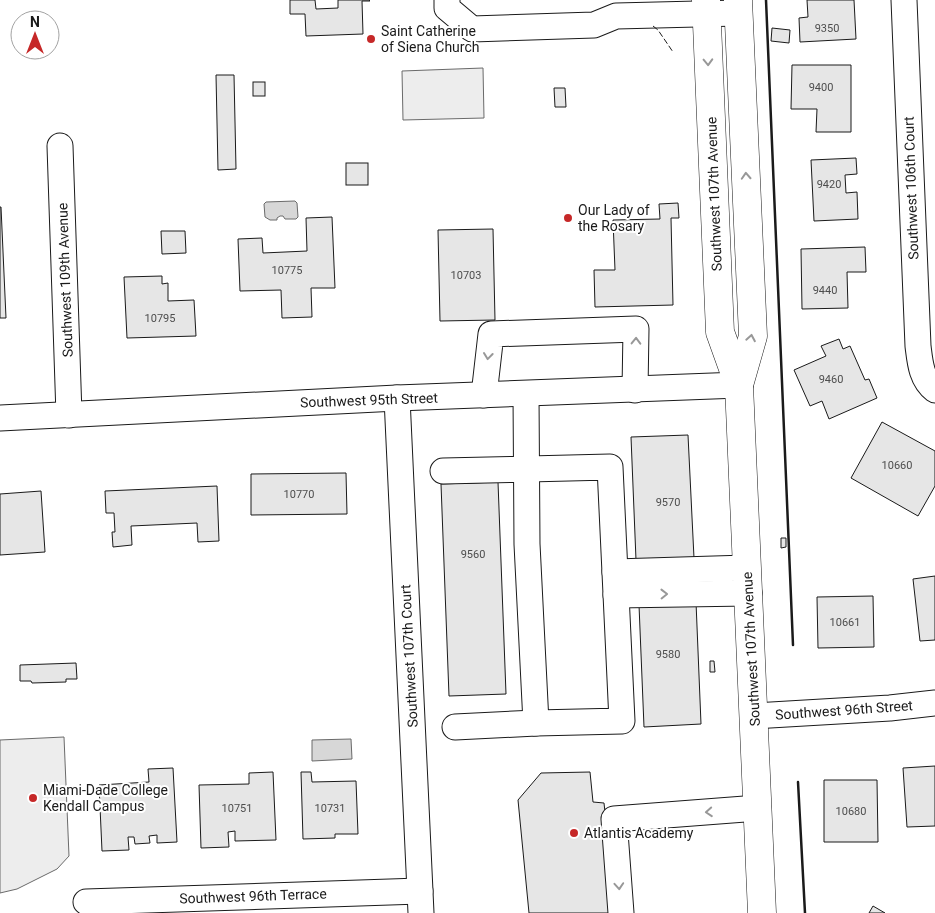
<svg xmlns="http://www.w3.org/2000/svg" width="935" height="913" viewBox="0 0 935 913" font-family="Roboto,sans-serif">
<style>
.green{fill:#ededed;stroke:#6a6a6a}
.water{fill:#d7d7d7;stroke:#6a6a6a}
.building{fill:#e6e6e6;stroke:#1a1a1a}
.lines{fill:none;stroke-linecap:round;stroke-linejoin:round}
.minor-casing{stroke:#1a1a1a;stroke-width:27}
.major-casing{stroke:#1a1a1a;stroke-width:29}
.minor{stroke:#fff;stroke-width:25}
.major{stroke:#fff;stroke-width:28}
.fence{stroke:#1a1a1a;stroke-width:1;stroke-dasharray:6 2.5;stroke-linecap:butt}
.wall{stroke:#1a1a1a;stroke-width:2.5}
.oneway{stroke:#989898}
.poi-dot{fill:#c62828;stroke:#fff;stroke-width:2}
.labels{text-anchor:middle;stroke-width:4;stroke-linejoin:round;paint-order:stroke}
.number-label{font-size:11px;fill:#4d4d4d}
.poi-label{font-size:14px;fill:#1a1a1a;stroke:#fff;text-anchor:start}
.street-label{font-size:14px;fill:#1a1a1a;stroke:#fff}
</style>
<rect width="100%" height="100%" fill="#fff"/>
<g class="green">
<path d="M483,68L484,118L403,120L402,71Z"/>
<path d="M64,737L69,856L57,869L17,889L0,893V740Z"/>
</g>
<g class="water">
<path d="M295,201L297,203L298,217L296,219H285L283,216H280L277,218V220H270L265,217L264,204L266,202Z"/>
<path d="M351,739L352,759L312,761V740Z"/>
</g>
<g class="building">
<path d="M290,0H315L316,9L338,8V0H369L370,1H362L363,34L306,36L305,14H290Z"/>
<path d="M807,0H854L856,39L800,42L799,18L808,17Z"/>
<path d="M772,28L790,30L789,43L771,41Z"/>
<path d="M792,65H851V132H816L817,109H791Z"/>
<path d="M216,75H234L236,169L218,170Z"/>
<rect x="253" y="82" width="12" height="14"/>
<path d="M554,88H565L566,107H555Z"/>
<path d="M856,158L857,174L845,175L846,193L857,192L858,219L814,221L811,160Z"/>
<rect x="346" y="163" width="22" height="22"/>
<path d="M678,203L679,218H671L673,305L595,307L594,270H615L613,220L660,219L659,204Z"/>
<path d="M0,207H1L6,318H0Z"/>
<path d="M332,217L335,288H311L312,317L282,318L281,290L240,291L238,239L262,238L263,253L307,251L306,218Z"/>
<path d="M493,229L495,320L440,321L438,230Z"/>
<path d="M161,231H185L186,253L162,254Z"/>
<path d="M865,247L866,272H847L848,308L802,309L801,249Z"/>
<path d="M162,276V284L168,283V301L194,300L196,336L127,338L124,277Z"/>
<path d="M839,339L843,349L850,346L865,380L869,379L877,398L829,419L822,401L810,406L794,370L826,356L821,346Z"/>
<path d="M882,422L935,451V486L918,516L851,478Z"/>
<path d="M688,435L694,558L636,560L631,437Z"/>
<path d="M346,473L347,514L251,515V474Z"/>
<path d="M498,482L506,694L449,696L441,484Z"/>
<path d="M217,486L219,541L198,542L197,523L131,526L132,545L113,547L112,532H115L114,513H106L105,491Z"/>
<path d="M41,491L45,552L0,555V494Z"/>
<path d="M781,538H786V547L781,548Z"/>
<path d="M935,576V640L920,641L913,579Z"/>
<path d="M873,596L874,647L818,648L817,597Z"/>
<path d="M696,602L701,724L644,727L639,605Z"/>
<path d="M710,661H714L715,672H710Z"/>
<path d="M76,663L77,679H66V682L32,683L31,681H20V665Z"/>
<path d="M935,766V826L907,827L903,768Z"/>
<path d="M173,768L177,842L157,843V835L149,836L150,843L135,844L134,837H128L129,850L102,851L99,785L149,782L148,769Z"/>
<path d="M273,772L276,840L235,841V831L228,832L229,847L201,848L199,785L249,784V773Z"/>
<path d="M301,772H311L312,782L356,781L358,834H335V838L303,839Z"/>
<path d="M590,772L593,802L604,803L616,913H529L518,800L541,773Z"/>
<path d="M824,780H877L878,842H824Z"/>
<path d="M873,906L885,913H869Z"/>
</g>
<g class="lines">
<defs>
<g id="minor">
<path d="M447,0V8L472,29L594,25L616,16L738,13"/>
<path d="M904,0L918,346C920,362 921,379 935,390"/>
<path d="M60,146L69,415"/>
<path d="M484,395L491,334L636,329L635,390"/>
<path d="M397,398L421,913"/>
<path d="M0,418L397,398L739,385"/>
<path d="M443,471L610,467L622,721L536,723L527,544L526,394"/>
<path d="M615,572L747,568"/>
<path d="M616,595L749,593"/>
<path d="M754,716L890,708L935,703"/>
<path d="M455,727L536,723"/>
<path d="M86,902L420,891"/>
<path d="M621,913L614,819L758,808"/>
</g>
<g id="major">
<path d="M706,0L720,332L739,385L762,913"/>
<path d="M738,0L753,336L739,385"/>
</g>
</defs>
<use href="#minor" class="minor-casing"/>
<use href="#major" class="major-casing"/>
<use href="#minor" class="minor"/>
<use href="#major" class="major"/>
<path class="fence" d="M653,26L658,30L673,52"/>
<g class="wall">
<path d="M766,0L793,645"/>
<path d="M798,782L805,913"/>
</g>
</g>
<defs><path id="oneway-chevron" d="M-2-3.5L2.5 0L-2 3.5" fill="none" stroke-width="1.6" stroke-linecap="round" stroke-linejoin="round" transform="scale(1.25)"/></defs>
<g class="oneway">
<use href="#oneway-chevron" transform="translate(708 62) rotate(88)"/>
<use href="#oneway-chevron" transform="translate(746 176) rotate(-93)"/>
<use href="#oneway-chevron" transform="translate(751 338) rotate(-80)"/>
<use href="#oneway-chevron" transform="translate(636 341) rotate(-89)"/>
<use href="#oneway-chevron" transform="translate(488 356) rotate(97)"/>
<use href="#oneway-chevron" transform="translate(664 594) rotate(-1)"/>
<use href="#oneway-chevron" transform="translate(709 812) rotate(176)"/>
<use href="#oneway-chevron" transform="translate(619 886) rotate(86)"/>
</g>
<g class="poi-dot">
<circle cx="371" cy="39" r="5"/>
<circle cx="568" cy="218" r="5"/>
<circle cx="33" cy="798" r="5"/>
<circle cx="574" cy="833" r="5"/>
</g>
<g class="labels">
<g class="number-label">
<text x="827" y="32">9350</text>
<text x="821" y="91">9400</text>
<text x="829" y="188">9420</text>
<text x="287" y="274">10775</text>
<text x="466" y="279">10703</text>
<text x="825" y="294">9440</text>
<text x="160" y="322">10795</text>
<text x="831" y="383">9460</text>
<text x="897" y="469">10660</text>
<text x="299" y="498">10770</text>
<text x="668" y="506">9570</text>
<text x="473" y="558">9560</text>
<text x="845" y="626">10661</text>
<text x="668" y="658">9580</text>
<text x="237" y="812">10751</text>
<text x="330" y="812">10731</text>
<text x="851" y="815">10680</text>
</g>
<g class="poi-label">
<text x="381" y="36">Saint Catherine<tspan x="381" dy="16">of Siena Church</tspan></text>
<text x="578" y="215">Our Lady of<tspan x="578" dy="16">the Rosary</tspan></text>
<text x="43" y="795">Miami-Dade College<tspan x="43" dy="16">Kendall Campus</tspan></text>
<text x="584" y="838">Atlantis Academy</text>
</g>
<g class="street-label">
<text transform="translate(911 188) rotate(-92)" y="5">Southwest 106th Court</text>
<text transform="translate(714 194) rotate(-92)" y="5">Southwest 107th Avenue</text>
<text transform="translate(65 280) rotate(-92)" y="5">Southwest 109th Avenue</text>
<text transform="translate(369 400) rotate(-2)" y="5">Southwest 95th Street</text>
<text transform="translate(751 649) rotate(-93)" y="5">Southwest 107th Avenue</text>
<text transform="translate(409 656) rotate(-93)" y="5">Southwest 107th Court</text>
<text transform="translate(844 710) rotate(-4)" y="5">Southwest 96th Street</text>
<text transform="translate(253 896) rotate(-2)" y="5">Southwest 96th Terrace</text>
</g>
</g>
<g transform="translate(35 35)"><circle r="24" fill="#ffffff" stroke="#a3a3a3"/>
<path d="M0-4L9 19L0 12L-9 19Z" fill="#c62828"/>
<text y="-8" font-size="14" font-weight="bold" text-anchor="middle" fill="#1a1a1a">N</text>
</g>
</svg>
